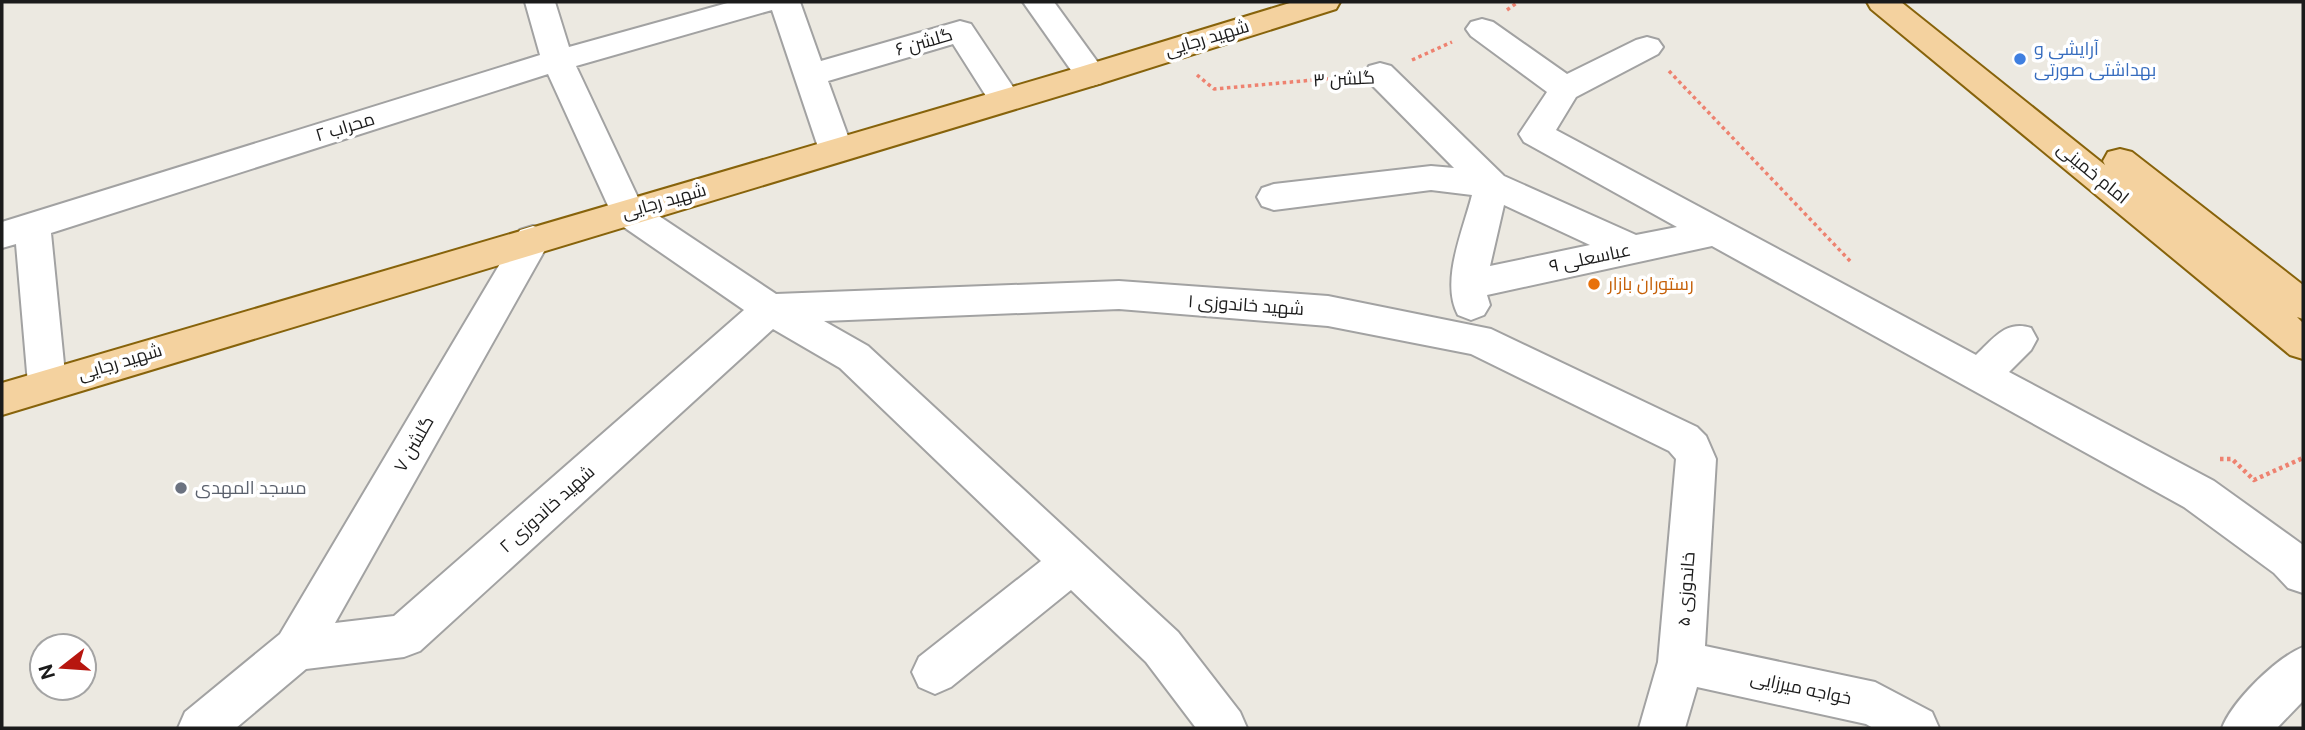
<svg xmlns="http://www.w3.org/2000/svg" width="2305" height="730" viewBox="0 0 2305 730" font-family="'Public Sans',Cairo,sans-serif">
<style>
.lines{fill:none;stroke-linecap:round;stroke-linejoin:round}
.minor-casing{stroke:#a2a2a2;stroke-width:4}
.major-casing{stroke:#87630b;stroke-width:4}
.path-far1{stroke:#ee8270;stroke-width:3.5;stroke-dasharray:3.5 3.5;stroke-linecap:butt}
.path{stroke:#ee8270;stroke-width:4.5;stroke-dasharray:3.5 3.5;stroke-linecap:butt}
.minor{fill:#fff;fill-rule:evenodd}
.major{fill:#f4d29f;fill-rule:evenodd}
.shop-dot{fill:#3f7fe0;stroke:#fff;stroke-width:2.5}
.food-dot{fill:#e8710a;stroke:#fff;stroke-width:2.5}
.worship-dot{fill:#6b7280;stroke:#fff;stroke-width:2.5}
.labels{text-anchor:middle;stroke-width:7;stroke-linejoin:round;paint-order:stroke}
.street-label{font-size:18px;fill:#1b1b1b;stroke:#fff}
.shop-label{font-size:18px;fill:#366cbe;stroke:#fff;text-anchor:start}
.food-label{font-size:18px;fill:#c56008;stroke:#fff;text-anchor:start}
.worship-label{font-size:18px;fill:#5b616d;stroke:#fff;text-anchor:start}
</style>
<rect width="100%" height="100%" fill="#ece9e1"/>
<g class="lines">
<defs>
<g id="minor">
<path d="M525,2H555L569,47L731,2H800L821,61L960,21L971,24L1021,99L1017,107L1005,110L993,107L953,44L828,81L853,150L848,158L836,162L824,158L819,150L772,10L576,66L641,204L776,294L1119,281L1328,296L1491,329L1697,427L1706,436L1716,459L1705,646L1875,682L1932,712L1939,728H1873L1866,724L1697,687L1685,728H1639L1658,662L1676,459L1669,451L1471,354L1328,326L1119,309L824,321L868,346L1178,632L1240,712L1247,728H1196L1146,662L1071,590L951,687L935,694L919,687L912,672L919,657L1041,561L840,368L773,329L420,651L404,657L306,669L236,728H178L185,712L280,634L520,230L533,226L546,230L551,239L335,623L394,616L744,310L615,221L548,74L51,233L66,384L61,395L47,400L33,395L28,384L16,244L2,248V222L540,55Z"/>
<path d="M1023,2H1054L1107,75L1102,83L1091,86L1080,83Z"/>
<path d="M1482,19L1493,22L1567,74L1636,40L1647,37L1658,40L1663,47L1658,54L1576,97L1556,130L1976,355C1994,338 2006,320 2031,328L2037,339L2031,350L2009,372L2214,481L2303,545V593L2288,588L2274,573L2184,507L1712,246L1487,295L1490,305L1484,315L1471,320L1458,315C1440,281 1463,231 1472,195L1431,190L1274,210L1262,206L1257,197L1262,188L1274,184L1431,166L1454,168L1369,82L1364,74L1369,66L1380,63L1391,66L1504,176L1636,235L1677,227L1524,142L1519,134L1547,92L1471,36L1466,29L1471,22ZM1504,205L1590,245L1490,266Z"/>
<path d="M2303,647V701L2277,728H2222C2232,701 2276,658 2303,647Z"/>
</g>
<g id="major">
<path d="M1293,2H1340L1336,9L1102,83L2,415V383L1080,67Z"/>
<path d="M1867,2H1901L2105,165L2103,161L2108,152L2120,149L2132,152L2303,285V319L2297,317L2303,323V359L2290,355L1871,9Z"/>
</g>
</defs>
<use href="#minor" class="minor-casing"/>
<use href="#major" class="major-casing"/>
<g class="path-far1">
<path d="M1507,10L1518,2"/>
<path d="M1412,60L1452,42"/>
<path d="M1669,71L1851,262"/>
<path d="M1197,75L1214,89L1347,77"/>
</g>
<path class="path" d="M2220,459H2232L2254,480L2303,458"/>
<use href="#minor" class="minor"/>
<use href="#major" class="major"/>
</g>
<circle class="shop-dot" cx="2020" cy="59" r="7"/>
<circle class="food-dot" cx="1594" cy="284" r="7"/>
<circle class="worship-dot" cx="181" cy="488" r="7"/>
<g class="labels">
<g class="street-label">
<text transform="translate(1207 38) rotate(-17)" y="6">شهید رجایی</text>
<text transform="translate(924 42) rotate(-16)" y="6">۶ گلشن</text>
<text transform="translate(1344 79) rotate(-3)" y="6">۳ گلشن</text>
<text transform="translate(345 127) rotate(-17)" y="6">۲ محراب</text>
<text transform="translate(2093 173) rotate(39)" y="6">امام خمینی</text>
<text transform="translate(664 201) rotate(-16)" y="6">شهید رجایی</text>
<text transform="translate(1590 258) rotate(-12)" y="6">۹ عباسعلی</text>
<text transform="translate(1246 305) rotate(4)" y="6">۱ شهید خاندوزی</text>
<text transform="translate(120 362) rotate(-17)" y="6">شهید رجایی</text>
<text transform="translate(414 444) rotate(-60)" y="6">۷ گلشن</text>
<text transform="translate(547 509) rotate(-42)" y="6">۲ شهید خاندوزی</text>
<text transform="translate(1686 589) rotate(-86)" y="6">خاندوزی ۵</text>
<text transform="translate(1801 688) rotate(12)" y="6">خواجه میرزایی</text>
</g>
<g class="shop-label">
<text x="2034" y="55">آرایشی و<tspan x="2034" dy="21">بهداشتی صورتی</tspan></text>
</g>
<g class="food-label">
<text x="1608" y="290">رستوران بازار</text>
</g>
<g class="worship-label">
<text x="195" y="494">مسجد المهدی</text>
</g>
</g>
<rect width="2305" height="730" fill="none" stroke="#1b1b1b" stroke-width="7"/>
<g transform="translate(63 667) rotate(253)"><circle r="33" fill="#ffffff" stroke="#a4a4a4" stroke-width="2"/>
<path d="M0-5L12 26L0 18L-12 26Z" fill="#b7160f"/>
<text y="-10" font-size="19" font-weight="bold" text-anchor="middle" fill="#1b1b1b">N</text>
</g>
</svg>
